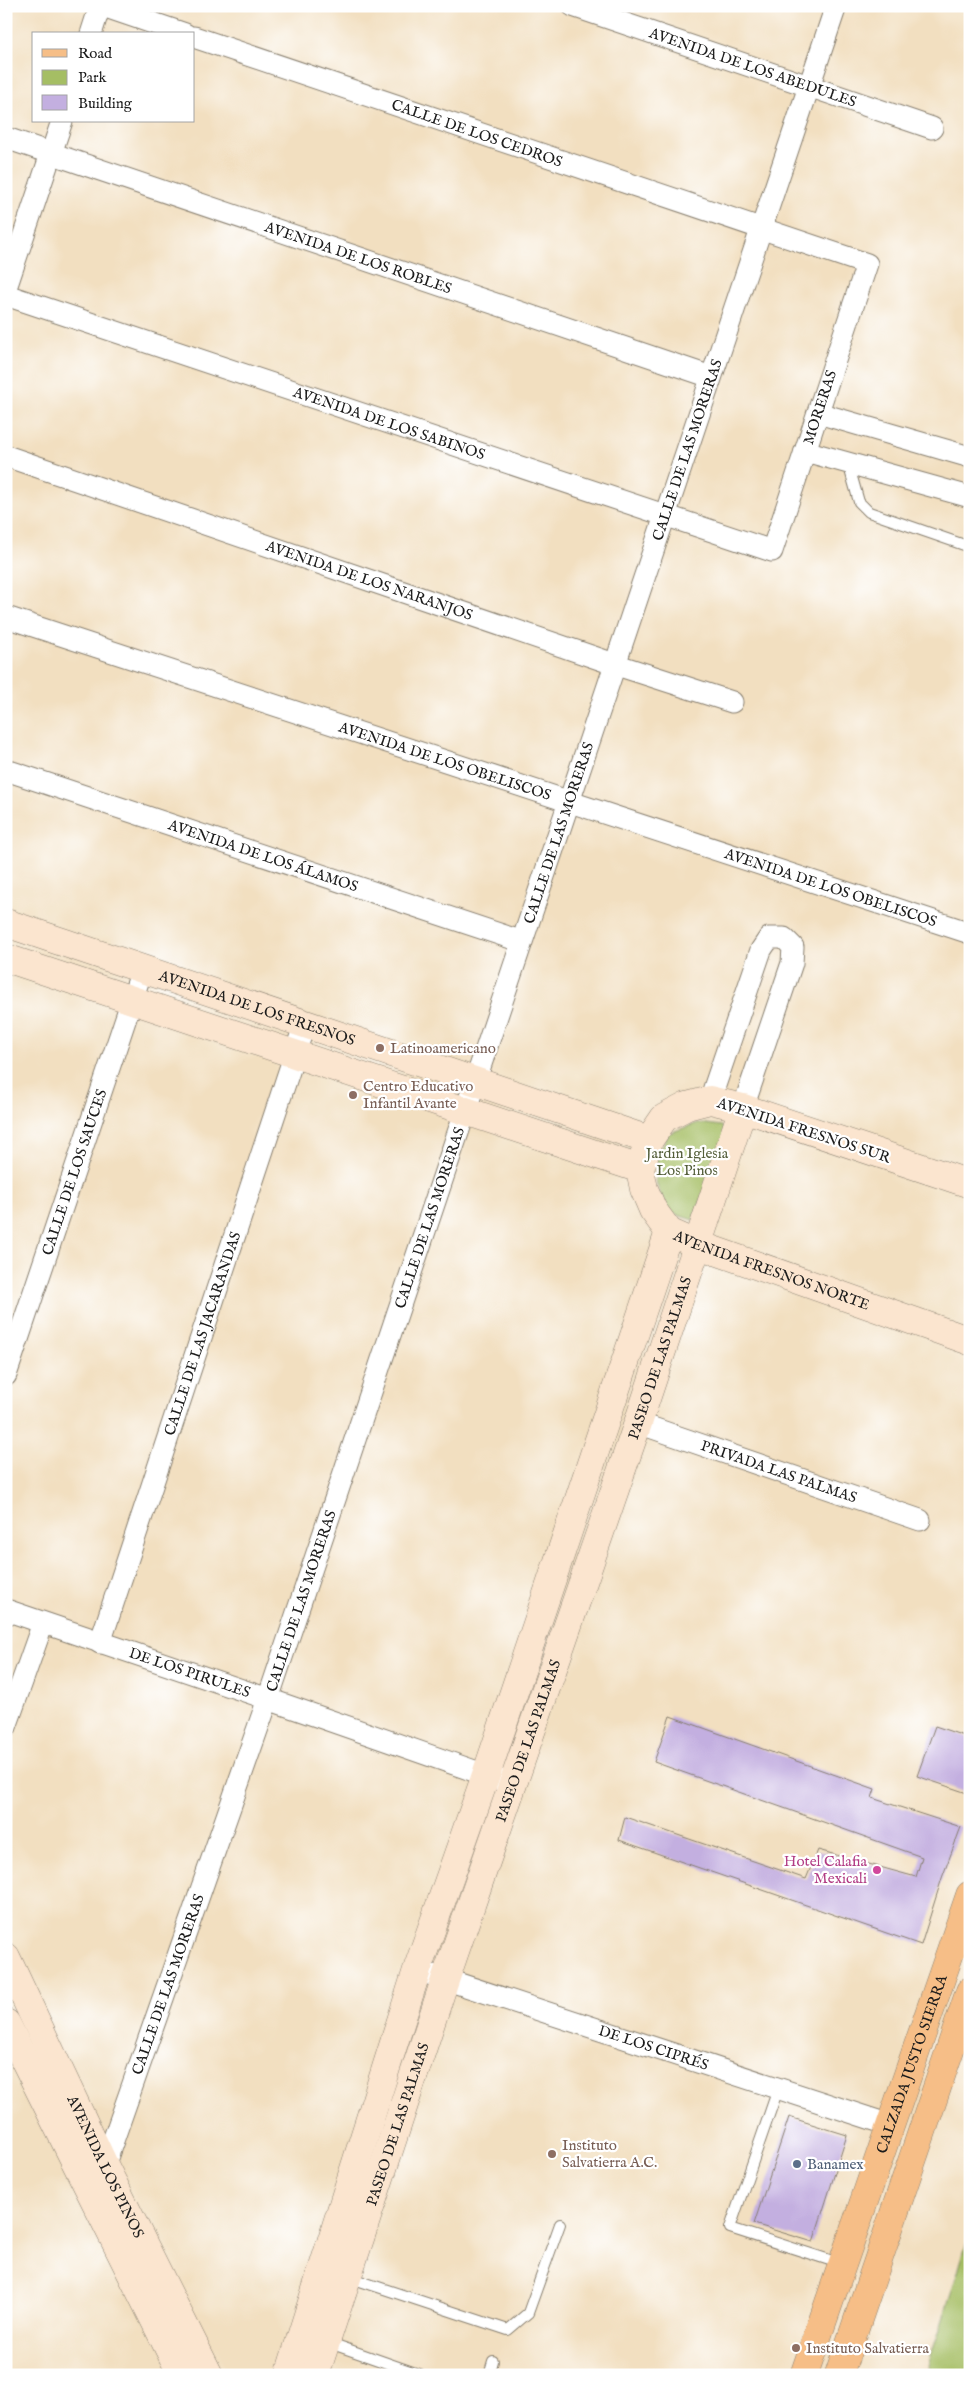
<svg xmlns="http://www.w3.org/2000/svg" width="976" height="2381" viewBox="0 0 976 2381" font-family="'IM FELL English',serif">
<style>
.green{fill:#a5be64;stroke:#606d40}
.building{fill:#c3afe0}
.lines{fill:none;stroke-linecap:round;stroke-linejoin:round}
.lane-casing{stroke:#877e6e;stroke-width:12}
.street-casing{stroke:#877e6e;stroke-width:23}
.secondary-casing{stroke:#877e6e;stroke-width:29}
.primary-casing{stroke:#877e6e;stroke-width:29}
.lane{stroke:#fff;stroke-width:10}
.street{stroke:#fff;stroke-width:21}
.secondary{stroke:#fbe5cf;stroke-width:28}
.primary{stroke:#f6be87;stroke-width:28}
.education-dot{fill:#8d6e63;stroke:#fff;stroke-width:2}
.hotel-dot{fill:#d1479c;stroke:#fff;stroke-width:2}
.service-dot{fill:#5c6f8a;stroke:#fff;stroke-width:2}
.labels{text-anchor:middle;stroke-width:4.5;stroke-linejoin:round;paint-order:stroke}
.street-label{font-size:15px;fill:#1c1c1c;stroke:#fff}
.education-label{font-size:15px;fill:#785e54;stroke:#fff;text-anchor:start}
.park-label{font-size:15px;fill:#535d39;stroke:#fff}
.hotel-label{font-size:15px;fill:#b23c85;stroke:#fff;text-anchor:end}
.service-label{font-size:15px;fill:#4e5e75;stroke:#fff;text-anchor:start}
</style>
<rect width="100%" height="100%" fill="#fff"/>
<filter id="ink" filterUnits="userSpaceOnUse"><feTurbulence type="fractalNoise" baseFrequency=".02" numOctaves="2"/><feDisplacementMap in="SourceGraphic" scale="10" xChannelSelector="R" yChannelSelector="G"/><feConvolveMatrix kernelMatrix="1 2 1 2 8 2 1 2 1" color-interpolation-filters="sRGB"/></filter>
<filter id="wash" filterUnits="userSpaceOnUse"><feTurbulence type="fractalNoise" baseFrequency=".0096" numOctaves="4" result="noise"/><feDisplacementMap in="SourceGraphic" scale="20" xChannelSelector="R" yChannelSelector="G"/><feGaussianBlur stdDeviation="1.12" result="paint"/><feColorMatrix in="noise" values="0 0 0 0 0 0 0 0 0 0 0 0 0 0 0 0 0 1.4 0 .05"/><feComposite in="paint" operator="in"/></filter>
<g filter="url(#wash)">
<rect width="100%" height="100%" fill="#f2dfc0"/>
<g class="green">
<path d="M698,1123L722,1126L728,1137L693,1220L668,1212C652,1177 649,1168 669,1133Z"/>
<path d="M970,2233V2375H925Z"/>
</g>
<g id="blocks">
<g class="building">
<path d="M670,1716L875,1789L872,1798L961,1827L942,1878L921,1945L619,1840L625,1817L806,1879L818,1850L916,1877L922,1857L654,1762Z"/>
<path d="M935,1726L970,1738V1784L967,1793L917,1776Z"/>
<path d="M789,2117L847,2135L813,2242L754,2224Z"/>
</g>
</g>
</g>
<g filter="url(#ink)">
<use href="#blocks" fill-opacity="0" stroke="#877e6e" stroke-width="1"/>
<g class="lines">
<defs>
<g id="lane">
<path d="M848,463L859,502L869,512L970,547"/>
<path d="M778,2089L730,2228L842,2264"/>
<path d="M348,2277L508,2330L528,2313L560,2224"/>
<path d="M327,2342L421,2375"/>
<path d="M489,2375L493,2361"/>
</g>
<g id="street">
<path d="M103,6L185,34"/>
<path id="s1" d="M573,6L932,128"/>
<path d="M91,34L100,6"/>
<path id="s2" d="M6,138L711,377"/>
<path d="M6,288L62,121"/>
<path id="s3" d="M6,295L772,551L867,264L194,37"/>
<path d="M818,413L970,457"/>
<path d="M805,451L970,497"/>
<path id="s4" d="M6,456L614,664L732,702"/>
<path id="s5" d="M6,617L970,933"/>
<path id="s6" d="M6,770L520,941"/>
<path d="M710,1100L761,950L769,938H784L793,947L792,963L743,1108"/>
<path id="s7" d="M6,1375L142,970"/>
<path id="s8" d="M638,1423L920,1520"/>
<path id="s9" d="M6,1610L268,1699L500,1780"/>
<path id="s10" d="M100,1643L305,1023"/>
<path d="M6,1727L43,1623"/>
<path id="s11" d="M417,1970L890,2125"/>
<path id="s12" d="M101,2175L268,1699L836,6"/>
</g>
<g id="secondary">
<path id="s13" d="M6,923L649,1140"/>
<path d="M6,958L640,1169"/>
<path id="s14" d="M970,1184L743,1108L710,1100L687,1106L664,1118L649,1140L640,1169L644,1189L653,1210L669,1232L696,1244L970,1341"/>
<path id="s15" d="M6,1957L104,2165L209,2375"/>
<path d="M6,2023L182,2375"/>
<path d="M289,2375L417,1970L486,1775L669,1232"/>
<path id="s16" d="M315,2375L445,1980L638,1423L743,1108"/>
</g>
<g id="primary">
<path id="s17" d="M804,2375L970,1895"/>
<path d="M839,2375L970,1991"/>
</g>
</defs>
<use href="#lane" class="lane-casing"/>
<use href="#street" class="street-casing"/>
<use href="#secondary" class="secondary-casing"/>
<use href="#primary" class="primary-casing"/>
<use href="#lane" class="lane"/>
<use href="#street" class="street"/>
<use href="#secondary" class="secondary"/>
<use href="#primary" class="primary"/>
</g>
</g>
<g class="education-dot">
<circle cx="380" cy="1048" r="5"/>
<circle cx="353" cy="1095" r="5"/>
<circle cx="552" cy="2154" r="5"/>
<circle cx="796" cy="2348" r="5"/>
</g>
<circle class="hotel-dot" cx="877" cy="1870" r="5"/>
<circle class="service-dot" cx="797" cy="2164" r="5"/>
<g class="labels">
<g class="street-label">
<text dy="5" stroke="none"><textPath href="#s1" startOffset="190">AVENIDA DE LOS ABEDULES</textPath></text>
<text transform="translate(477 133) rotate(19)" y="5">CALLE DE LOS CEDROS</text>
<text dy="5" stroke="none"><textPath href="#s2" startOffset="372">AVENIDA DE LOS ROBLES</textPath></text>
<text dy="5" stroke="none"><textPath href="#s3" startOffset="959">MORERAS</textPath></text>
<text dy="5" stroke="none"><textPath href="#s3" startOffset="404">AVENIDA DE LOS SABINOS</textPath></text>
<text dy="5" stroke="none"><textPath href="#s12" startOffset="1822">CALLE DE LAS MORERAS</textPath></text>
<text dy="5" stroke="none"><textPath href="#s4" startOffset="384">AVENIDA DE LOS NARANJOS</textPath></text>
<text dy="5" stroke="none"><textPath href="#s5" startOffset="462">AVENIDA DE LOS OBELISCOS</textPath></text>
<text dy="5" stroke="none"><textPath href="#s12" startOffset="1418">CALLE DE LAS MORERAS</textPath></text>
<text dy="5" stroke="none"><textPath href="#s6" startOffset="271">AVENIDA DE LOS ÁLAMOS</textPath></text>
<text dy="5" stroke="none"><textPath href="#s5" startOffset="868">AVENIDA DE LOS OBELISCOS</textPath></text>
<text dy="5" stroke="none"><textPath href="#s13" startOffset="265">AVENIDA DE LOS FRESNOS</textPath></text>
<text transform="translate(804 1130) rotate(18)" y="5">AVENIDA FRESNOS SUR</text>
<text dy="5" stroke="none"><textPath href="#s7" startOffset="214">CALLE DE LOS SAUCES</textPath></text>
<text dy="5" stroke="none"><textPath href="#s12" startOffset="1012">CALLE DE LAS MORERAS</textPath></text>
<text dy="5" stroke="none"><textPath href="#s14" startOffset="560">AVENIDA FRESNOS NORTE</textPath></text>
<text dy="5" stroke="none"><textPath href="#s10" startOffset="326">CALLE DE LAS JACARANDAS</textPath></text>
<text dy="5" stroke="none"><textPath href="#s16" startOffset="1074">PASEO DE LAS PALMAS</textPath></text>
<text dy="5" stroke="none"><textPath href="#s8" startOffset="149">PRIVADA LAS PALMAS</textPath></text>
<text dy="5" stroke="none"><textPath href="#s12" startOffset="608">CALLE DE LAS MORERAS</textPath></text>
<text dy="5" stroke="none"><textPath href="#s9" startOffset="194">DE LOS PIRULES</textPath></text>
<text dy="5" stroke="none"><textPath href="#s16" startOffset="669">PASEO DE LAS PALMAS</textPath></text>
<text dy="5" stroke="none"><textPath href="#s12" startOffset="202">CALLE DE LAS MORERAS</textPath></text>
<text dy="5" stroke="none"><textPath href="#s11" startOffset="249">DE LOS CIPRÉS</textPath></text>
<text dy="5" stroke="none"><textPath href="#s17" startOffset="329">CALZADA JUSTO SIERRA</textPath></text>
<text dy="5" stroke="none"><textPath href="#s16" startOffset="264">PASEO DE LAS PALMAS</textPath></text>
<text dy="5" stroke="none"><textPath href="#s15" startOffset="232">AVENIDA LOS PINOS</textPath></text>
</g>
<g class="education-label">
<text x="390" y="1053">Latinoamericano</text>
<text x="363" y="1091">Centro Educativo<tspan x="363" dy="17">Infantil Avante</tspan></text>
<text x="562" y="2150">Instituto<tspan x="562" dy="17">Salvatierra A.C.</tspan></text>
<text x="806" y="2353">Instituto Salvatierra</text>
</g>
<g class="park-label">
<text x="687" y="1158">Jardin Iglesia<tspan x="687" dy="17">Los Pinos</tspan></text>
</g>
<g class="hotel-label">
<text x="867" y="1866">Hotel Calafia<tspan x="867" dy="17">Mexicali</tspan></text>
</g>
<g class="service-label">
<text x="807" y="2169">Banamex</text>
</g>
</g>
<rect width="976" height="2381" fill="none" stroke="#fff" stroke-width="25"/>
<rect x="32" y="32" width="162" height="90" fill="#ffffff" stroke="#a4a4a4"/>
<rect x="42" y="49" width="25" height="8" fill="#f6be87" stroke="#a4a4a4"/>
<text x="78" y="58" font-size="15" fill="#1c1c1c">Road</text>
<rect x="42" y="70" width="25" height="15" fill="#a5be64" stroke="#a4a4a4"/>
<text x="78" y="82" font-size="15" fill="#1c1c1c">Park</text>
<rect x="42" y="95" width="25" height="15" fill="#c3afe0" stroke="#a4a4a4"/>
<text x="78" y="108" font-size="15" fill="#1c1c1c">Building</text>
</svg>
